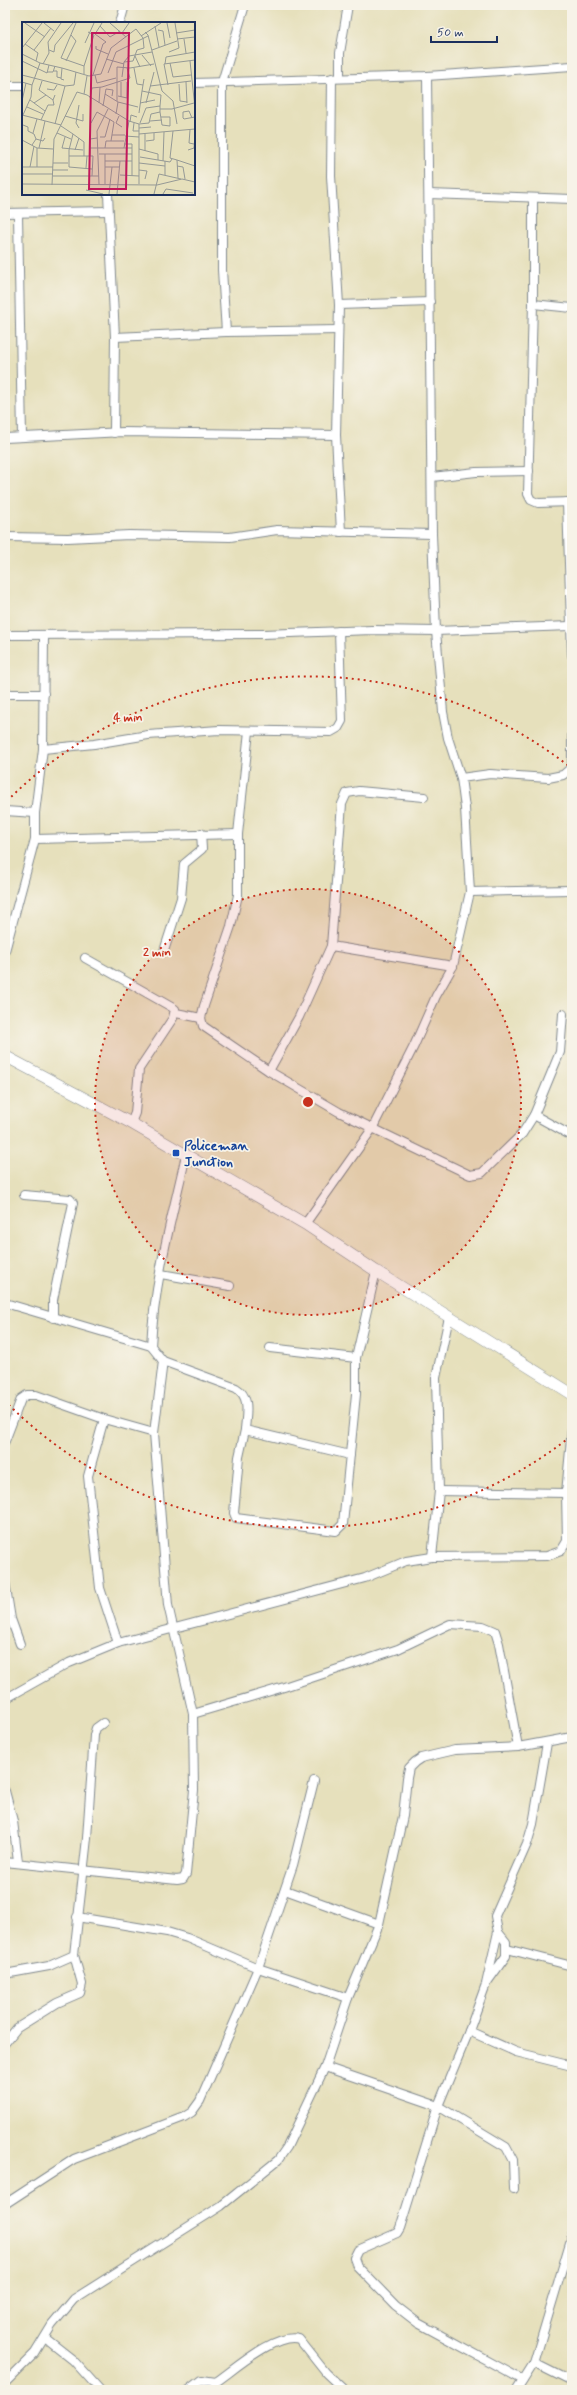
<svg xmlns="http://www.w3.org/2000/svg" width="577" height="2395" viewBox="0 0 577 2395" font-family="Mynerve,sans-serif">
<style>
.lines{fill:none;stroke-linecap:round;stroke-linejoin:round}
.street-casing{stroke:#80888d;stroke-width:10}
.secondary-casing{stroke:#80888d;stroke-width:12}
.street{stroke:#fff;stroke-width:8}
.secondary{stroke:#fff;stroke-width:11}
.ring{fill:none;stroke:#c8321e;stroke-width:2;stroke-dasharray:2 4}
.transit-dot{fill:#1a4fb4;stroke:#f7f3e8;stroke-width:1.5}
.labels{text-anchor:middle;stroke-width:3.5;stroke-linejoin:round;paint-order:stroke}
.transit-label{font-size:14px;font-weight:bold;fill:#164399;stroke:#f7f3e8;text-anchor:start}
.inset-road{fill:none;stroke:#959996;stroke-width:1}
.view{fill:#c2185b;fill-opacity:0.15;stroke:#c2185b;stroke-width:2}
.inset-edge{fill:none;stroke:#1b2f5e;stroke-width:2}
.centre{fill:#c8321e;stroke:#f7f3e8;stroke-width:2}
.ring-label{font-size:12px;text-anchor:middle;font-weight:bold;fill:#c8321e;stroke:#f7f3e8;stroke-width:3.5;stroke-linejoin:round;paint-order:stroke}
</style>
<rect width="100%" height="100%" fill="#f7f3e8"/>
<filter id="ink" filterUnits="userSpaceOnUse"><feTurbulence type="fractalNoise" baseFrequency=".025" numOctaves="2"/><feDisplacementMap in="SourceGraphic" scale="8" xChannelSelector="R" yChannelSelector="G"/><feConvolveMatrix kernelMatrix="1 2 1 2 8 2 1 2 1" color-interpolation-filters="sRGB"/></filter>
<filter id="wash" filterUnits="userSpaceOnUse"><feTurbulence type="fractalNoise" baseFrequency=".012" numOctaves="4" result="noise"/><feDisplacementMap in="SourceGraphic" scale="16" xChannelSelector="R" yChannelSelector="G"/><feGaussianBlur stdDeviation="0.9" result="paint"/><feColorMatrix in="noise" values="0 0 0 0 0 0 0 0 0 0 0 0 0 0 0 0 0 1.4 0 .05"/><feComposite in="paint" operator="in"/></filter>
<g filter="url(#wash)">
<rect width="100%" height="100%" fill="#e6e0bc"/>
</g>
<g filter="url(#ink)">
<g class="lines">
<defs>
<g id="street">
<path d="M120,23L125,5"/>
<path d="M340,77V53L348,5"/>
<path d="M332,78L331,176L339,305L336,435L341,532"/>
<path d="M194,83L427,76L572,66"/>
<path d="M5,86H23"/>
<path d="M108,194L115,337L114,433"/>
<path d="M429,194L572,199"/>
<path d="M533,198V304L528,494L531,500L538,503L572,502"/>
<path d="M5,213L107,211"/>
<path d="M18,214L22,437"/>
<path d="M533,304L572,308"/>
<path d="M339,305L430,302"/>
<path d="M226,332L222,270V82L245,5"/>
<path d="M115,337L226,332L338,330"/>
<path d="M5,438L123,432L336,435"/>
<path d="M432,477L476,472L529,471"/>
<path d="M567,502L572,655"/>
<path d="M5,537L68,538L129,535L230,537L277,530L432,534"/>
<path d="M5,635L263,634L372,630L436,631L570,626"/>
<path d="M5,694H44"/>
<path d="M249,731L238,834V895L231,926L204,1006L201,1018L203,1026L269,1071L339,1112L470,1175L482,1173L522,1134L534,1115L560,1052L563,1014"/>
<path d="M43,749L94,744L148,735L219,730L331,732L338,728L342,721L339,631"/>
<path d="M461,778L490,774L548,778L563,775L572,767V724"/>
<path d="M5,811L35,813"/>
<path d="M35,839L238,834"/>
<path d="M470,892L572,890"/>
<path d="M331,946L453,966"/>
<path d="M5,951L35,839V813L43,749L44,636"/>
<path d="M164,951L181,898L184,864L202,849L201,833"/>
<path d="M85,958L175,1009L173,1018L139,1069L135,1113L131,1123"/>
<path d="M176,1013L201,1018"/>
<path d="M269,1071L299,1017L331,946L342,804L347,793L359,791L424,797"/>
<path d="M534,1115L572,1136"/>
<path d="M24,1195L70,1199L73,1203L53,1300V1318"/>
<path d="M305,1224L372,1129L414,1046L436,996L453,966L470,892L465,808L461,778L448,738L443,712L436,631L432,534L427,76"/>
<path d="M161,1274L230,1286"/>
<path d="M5,1303L151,1346L163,1361L236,1388C251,1397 246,1414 245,1430L350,1455"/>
<path d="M151,1346C154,1282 172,1217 186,1155"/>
<path d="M270,1348L356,1358"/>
<path d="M104,1419L88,1476L100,1588L118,1643"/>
<path d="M245,1430L239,1457L234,1513L236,1518L336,1531L343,1524L356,1394V1358L376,1271"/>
<path d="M5,1441L21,1399L27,1395H36L104,1419L154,1433"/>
<path d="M439,1491L566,1493"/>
<path d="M432,1557L439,1491L436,1378L449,1317"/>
<path d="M5,1582L11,1619L20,1644"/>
<path d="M5,1699L69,1663L118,1643L365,1578L406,1561L432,1557L547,1556L561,1551L567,1541L566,1493L572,1428"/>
<path d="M193,1714L284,1687L398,1649L450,1624L483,1626L495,1631L499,1644L518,1747"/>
<path d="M5,1791L13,1821L18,1862"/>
<path d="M5,1862L177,1880L183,1879L186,1874L194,1790L193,1714L168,1605L154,1433L163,1361"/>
<path d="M285,1890L379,1924"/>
<path d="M77,1917L167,1932L187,1938L258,1968L348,1998"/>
<path d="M498,1932L486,1984L469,2031L438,2106L400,2228L397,2233L358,2250L354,2258L357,2266L396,2306L418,2323L523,2380"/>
<path d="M507,1949L572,1966"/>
<path d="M5,1974L49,1966L74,1955L87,1838L94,1735L96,1728L103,1723"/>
<path d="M488,1981L506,1956V1942L498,1932L495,1916L527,1844L533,1824L547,1743"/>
<path d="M469,2031L516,2052L572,2066"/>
<path d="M5,2043L17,2028L57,2003L80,1993L82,1984L74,1955"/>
<path d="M325,2067L438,2106L506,2147L513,2160L514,2189"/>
<path d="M5,2204L74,2159L184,2117L192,2112L200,2101L258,1968L293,1865L314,1781"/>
<path d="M572,2236L534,2363L572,2382"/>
<path d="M45,2338L73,2360L100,2390"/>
<path d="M5,2383L35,2353L52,2325L74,2299L221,2206L278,2160L287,2147L325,2067L348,1998L379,1924L403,1816L407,1778L409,1768L415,1762L421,1758L455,1750L518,1747L572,1737"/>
<path d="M189,2390L202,2380L216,2382C235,2369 276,2332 299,2339L326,2373L344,2390"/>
<path d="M517,2390L534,2363"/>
</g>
<path id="secondary" d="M5,1056L131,1123L305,1224L376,1271L572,1394"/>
</defs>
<use href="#street" class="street-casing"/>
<use href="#secondary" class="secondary-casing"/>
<use href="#street" class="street"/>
<use href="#secondary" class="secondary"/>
</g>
</g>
<circle cx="308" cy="1102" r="213" fill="#c8321e" fill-opacity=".12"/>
<g class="ring">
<circle cx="308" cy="1102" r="213"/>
<path d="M570 1437A425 425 0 0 1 7 1403M7 801A425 425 0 0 1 570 767"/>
</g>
<rect class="transit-dot" x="172" y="1149" width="8" height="8" rx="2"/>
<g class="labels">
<g class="transit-label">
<text x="184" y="1150">Policeman<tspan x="184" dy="16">Junction</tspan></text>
</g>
</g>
<g transform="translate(22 22)">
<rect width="173" height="173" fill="#e6e0bc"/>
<path class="inset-road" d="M3,1L23,15M22,1L32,9M54,1L39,36L62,44V52M88,1L104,15M145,1L148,16M78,4L88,15L98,9M133,4L137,25M136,8L141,9L143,23M123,10L126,13L140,69L151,79L155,102M100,11L107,1M154,11L173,8M73,12L80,1M119,14L139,1M155,17L173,15M162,17L164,31M63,21L72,1M3,22L16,31L14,39M74,24V27L86,32M0,26L20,1M12,28L29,6M27,28L32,30L33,23L51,1M130,28L155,19M147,30L157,26L153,1M0,32L18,41L40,46L39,57L42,58M120,33L129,44M113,34L118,45M84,37L102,42M0,39L25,51L27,43M44,39L54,19L49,13M168,39L173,86M102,40L107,34L130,30M148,41L151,55L169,53M21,42L27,31L26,20L39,1M143,42L144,35L173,30M62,44L72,13L66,10M40,46L67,54L79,52L89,26L114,7L121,16L122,26L115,28L111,39L102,40L100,55M112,46L115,62L121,63M32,49H35V55L39,56M25,50H31L33,44M86,51L94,30L126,14M0,53L43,64L52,63L54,50M71,53L81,22L84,20L73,12M73,53L75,61L94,56M122,57L120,69L139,73L138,84V90L140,103L148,104V95H139M20,59L17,68L31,78L33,73M0,60L10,63L18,41M99,60V75M164,60L165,81M157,62L158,79L165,80M146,63L142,42L173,38M128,64L169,59M25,67L32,68L35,63M62,72L65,54M83,72L96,80L116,85M96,74L105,76V60M68,76L70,66L80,65L108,56L105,46M8,78L23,89M0,79L4,61M95,79V45L108,46L132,42M12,81L24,73M77,81L78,65M118,81L133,78M124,81L132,50M57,83L54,101L57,106M81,84L84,67L91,68L90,74M5,85L21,92M138,87H150L172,81M117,91L120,69M94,92L96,80M0,93L39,103M1,93L9,75L10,63M43,94L61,99V92M97,94L94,101L100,105M170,96L167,89L161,90V96L162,97L173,95M19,98L26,83H32L31,78M128,99L140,98M108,100L109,93L115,95M69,101L75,90L92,100L89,119M112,101L111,109H117M118,101L124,86L138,84M33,102L43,64M117,102V162M1,103L6,105V109L12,112L14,117M39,104L51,112L47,128V145L70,147M117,106L129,105M168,108L167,121L172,122M151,109L148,136L155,138M11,111L15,97M35,111L49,117M51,112L62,120V134M117,112L173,107M90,113H103M103,114L117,115M43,115L40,126L61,128M78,115H83L88,97M0,118L15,126L31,127M124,119L132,118V111M102,122H110V139M10,123L14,117L21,119L23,116M17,126L23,99M68,126H110M83,126L84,119H102M102,126L107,99M117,127L136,132V138M53,128L57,116M166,128L172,126L173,113M123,129V112M77,132H110M83,132V162M47,134H71L70,154M68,134V117L75,116M118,135L148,140L150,137M83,139H110V154M141,139L142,110M31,141H46M117,141L143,144M155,144L161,145L163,157M0,145H31M8,145L12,124M15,145V126M83,145H97M64,146L65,134M31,148H46M117,148L125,149L123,157M0,152H31M98,153L117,154M104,153V139M143,153V139M31,154H77M156,156L155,138L173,144M0,162L135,163L160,157L173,160M77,162L75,109L86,87M30,163L32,117L55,70L65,73L107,99L117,102L127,101L129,92L138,90M64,168L81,172M87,172L90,145M95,172L98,139M132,172L137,152L159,157M141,172L144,167L171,171"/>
<path class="view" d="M70,11H107L104,167H67Z"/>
<rect width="173" height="173" class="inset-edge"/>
</g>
<circle cx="308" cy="1102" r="6" class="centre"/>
<g class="ring-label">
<text x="128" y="721">4 min</text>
<text x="157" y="956">2 min</text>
</g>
<rect width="577" height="2395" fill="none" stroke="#f7f3e8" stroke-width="20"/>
<path d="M431 36v6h66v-6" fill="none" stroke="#1b2f5e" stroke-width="2"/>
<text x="437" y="36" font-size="12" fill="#1b2f5e" stroke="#f7f3e8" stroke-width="3" paint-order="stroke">50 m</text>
</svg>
